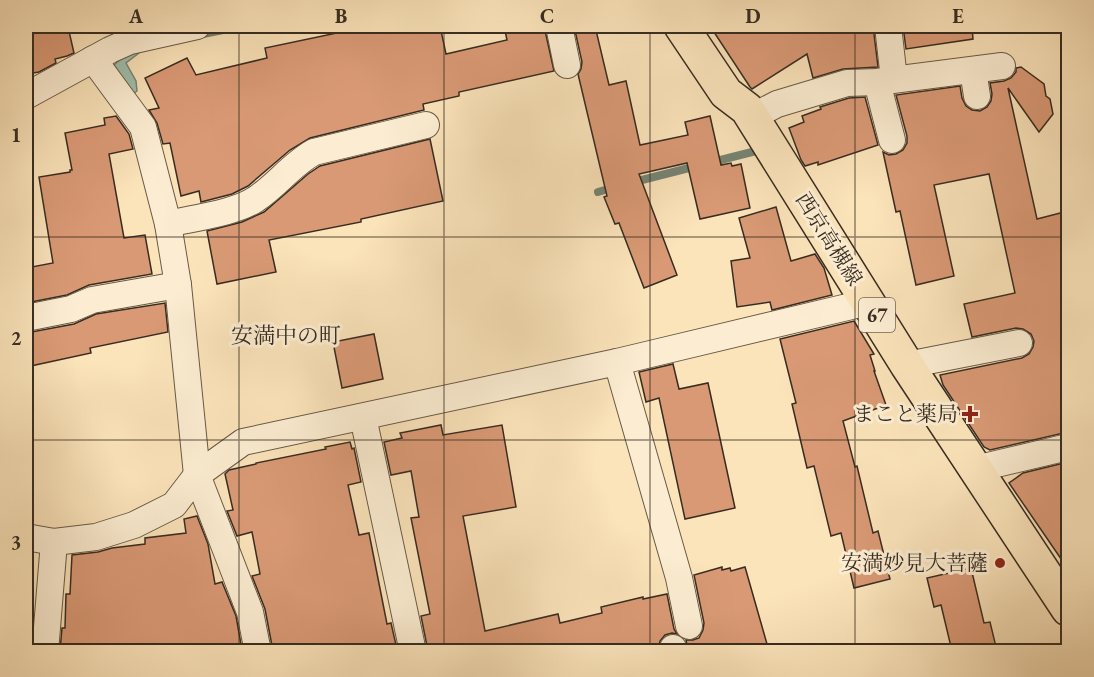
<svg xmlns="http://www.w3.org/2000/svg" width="1094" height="677" viewBox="0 0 1094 677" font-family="'EB Garamond','Noto Serif JP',serif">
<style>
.water{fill:#9fbeac;stroke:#758474;stroke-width:1.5}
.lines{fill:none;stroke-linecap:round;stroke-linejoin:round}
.stream{stroke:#758474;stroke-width:8}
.building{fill:#d99975;stroke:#372c21;stroke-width:1.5}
.minor-casing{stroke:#685a47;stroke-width:28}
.primary-casing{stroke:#372c21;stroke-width:36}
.minor{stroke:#fcedd2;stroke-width:26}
.primary{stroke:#fbe3ba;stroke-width:33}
.grid{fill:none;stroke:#372c21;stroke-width:1.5;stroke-opacity:0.55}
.poi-dot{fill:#8f2418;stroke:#fcedd2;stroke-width:2}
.labels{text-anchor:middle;stroke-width:6;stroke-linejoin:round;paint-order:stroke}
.shield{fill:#fcedd2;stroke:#726656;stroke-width:1.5}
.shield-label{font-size:20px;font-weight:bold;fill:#372c21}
.street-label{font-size:21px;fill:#372c21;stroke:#fcedd2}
.poi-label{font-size:21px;fill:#372c21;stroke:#fcedd2;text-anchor:end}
.neighbourhood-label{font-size:22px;fill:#372c21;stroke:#fcedd2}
.neatline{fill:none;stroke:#372c21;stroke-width:2}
.grid-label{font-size:20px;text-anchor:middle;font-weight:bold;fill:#372c21}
</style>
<rect width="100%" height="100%" fill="#fbe3ba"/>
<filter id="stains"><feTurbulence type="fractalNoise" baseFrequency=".00333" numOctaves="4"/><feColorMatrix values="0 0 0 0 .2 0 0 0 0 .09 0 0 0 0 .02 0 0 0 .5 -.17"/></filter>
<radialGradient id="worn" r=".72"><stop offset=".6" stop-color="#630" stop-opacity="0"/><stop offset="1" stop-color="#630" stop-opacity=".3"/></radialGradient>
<path class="water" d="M143,50L126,63L136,81L137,91L133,94L114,65L126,54Z"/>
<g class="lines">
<g class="stream">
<path d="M198,35L243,26"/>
<path d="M630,183L756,151"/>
<path d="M598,192L615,187"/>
</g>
</g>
<g class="building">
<path d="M370,26H440L446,54L507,40L504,26H544L554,71L459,92V96L423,104L424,110L310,138L290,150L248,186L232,194L201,202L199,191L181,196L170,143L163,144L157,123L149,110L159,108L145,78L187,58L196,75L267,58L265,48Z"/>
<path d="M574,26H595L609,85L626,81L640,145L688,135L685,122L710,116L721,165L731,163L732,166L741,164L750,208L700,219L687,163L639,174L677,275L644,288L619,223L615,224L604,197L607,196L578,74L581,69L582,62Z"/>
<path d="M710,26H873L878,67L843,69L813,78L807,54L752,89L750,87Z"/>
<path d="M903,26H972L973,39L906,49Z"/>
<path d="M68,27L74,53L67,56L55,59L56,63L39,72L33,73L26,35Z"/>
<path d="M1021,67L1044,84L1046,96L1050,99L1053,114L1039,132L1008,88L1037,219L1068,211V432L990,450L984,447L943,385L940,375L1022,358L1029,354L1033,347L1034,341L1031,334L1023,329L1016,328L972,337L964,304L1015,293L989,174L934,185L954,276L916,285L900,211L896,212L883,152L889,155L896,154L903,150L907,143V136L896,95L960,86L962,98L966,106L972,110L980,111L987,107L991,101L992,94L990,83L1004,81L1011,78L1016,72V68Z"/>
<path d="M865,97L878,145L818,165V162L805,166L801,160L789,128L804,122L802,116L821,109L820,107L849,98Z"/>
<path d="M116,116L129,134L133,149L109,154L124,238L145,235L152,274L89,285L67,295L26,303V268L53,263L39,177L70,172V170H72L65,133L105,125L104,118Z"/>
<path d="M430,139L443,201L361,219V222L269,240L276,272L217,284L207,231L242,222L264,212L308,174L320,166Z"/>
<path d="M776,207L791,261L815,254L824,268L832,295L772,310L770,302L737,307L731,261L750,258L739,218Z"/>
<path d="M165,303L168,332L90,348L91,353L26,367V333L74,324L96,314Z"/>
<path d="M854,321L874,354L870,355L875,371H874L886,405L843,421L855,467L857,466L873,533L878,531L890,579L854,588L841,533L831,536L814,466L807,468L792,404L796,403L780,339Z"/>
<path d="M374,334L383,379L342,388L333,342Z"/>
<path d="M673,364L679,389L708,383L735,508L685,519L659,398L646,402L639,372Z"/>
<path d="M441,425L443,435L502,425L516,507L463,516L485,631L558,614L560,623L602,613L601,607L643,597V599L667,594L674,629L677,634L672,633L665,635L660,641L658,651H428L421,616L430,614L411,518L419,517L411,471L391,475L384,442L402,438L400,433Z"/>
<path d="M350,442L352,449L354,448L361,482L348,485L359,535L369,533L387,624L391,623L396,645L369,651H273L265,609L252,576L260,574L252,532L237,536L227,511L233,510L225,474L229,470L256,464V463L326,449L325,447Z"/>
<path d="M1068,462V569L1009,483L1023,473Z"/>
<path d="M197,516L208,544L215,584L222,582L236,616L242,650L232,651H60L62,628H65L66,594H70L72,555L98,552L112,548L145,544V538L186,533L184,519Z"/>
<path d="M722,567V570L730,568L731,571L745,567L769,651H688L686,640H693L699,638L703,630L704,623L694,575Z"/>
<path d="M971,568L984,623L990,622L997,651H952L941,605L934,607L927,578Z"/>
<path d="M26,625L32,626L30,651H26Z"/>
</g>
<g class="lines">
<defs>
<g id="minor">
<path d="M559,26L567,65"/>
<path d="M888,26L894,79"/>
<path d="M93,59L143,127L168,224L178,285L197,475L250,612L258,652"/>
<path d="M973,70L977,96"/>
<path d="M877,82L892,140"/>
<path d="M26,96L110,50L130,41L197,26"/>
<path d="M752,117L777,104L847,83L877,82L1002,66"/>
<path d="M168,224C193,218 236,213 256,199C277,185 292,164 314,152L426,125"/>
<path d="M26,318L71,309L92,300L178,285"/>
<path d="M617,362L679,578L689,626"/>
<path d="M907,365L1019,343"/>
<path d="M363,417L413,652"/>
<path d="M975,469L1068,447"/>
<path d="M26,537L54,542L96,537L134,525L174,505L197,475L243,442L617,362L860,304"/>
<path d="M673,648V652"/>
<path d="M45,652L54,542"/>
</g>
<path id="primary" d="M681,26L726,93L747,109L907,365L1068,609"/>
</defs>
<use href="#minor" class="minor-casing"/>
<use href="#primary" class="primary-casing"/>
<use href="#minor" class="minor"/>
<use href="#primary" class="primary"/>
</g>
<path class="grid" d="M239,26V652M444,26V652M650,26V652M855,26V652M26,237H1068M26,440H1068"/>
<g class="poi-dot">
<path d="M967 405h6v6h6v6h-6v6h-6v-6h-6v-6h6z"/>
<circle cx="1000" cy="563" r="6"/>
</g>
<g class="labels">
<rect class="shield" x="859" y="298" width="36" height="34" rx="4.5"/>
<g class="shield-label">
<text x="877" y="322">67</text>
</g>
<g class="street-label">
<text transform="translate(829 239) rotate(58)" y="7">西京高槻線</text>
</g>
<g class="poi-label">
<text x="958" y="421">まこと薬局</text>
<text x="988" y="570">安満妙見大菩薩</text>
</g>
<g class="neighbourhood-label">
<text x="286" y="343">安満中の町</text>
</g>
</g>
<rect width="1094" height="677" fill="none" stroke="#fbe3ba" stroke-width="66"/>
<rect x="33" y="33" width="1028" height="611" class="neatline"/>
<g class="grid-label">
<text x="136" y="23">A</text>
<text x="341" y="23">B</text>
<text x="547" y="23">C</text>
<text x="753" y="23">D</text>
<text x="958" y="23">E</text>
<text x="16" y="142">1</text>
<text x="16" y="345">2</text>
<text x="16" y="549">3</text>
</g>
<rect width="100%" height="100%" filter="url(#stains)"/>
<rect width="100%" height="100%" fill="url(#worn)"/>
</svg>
